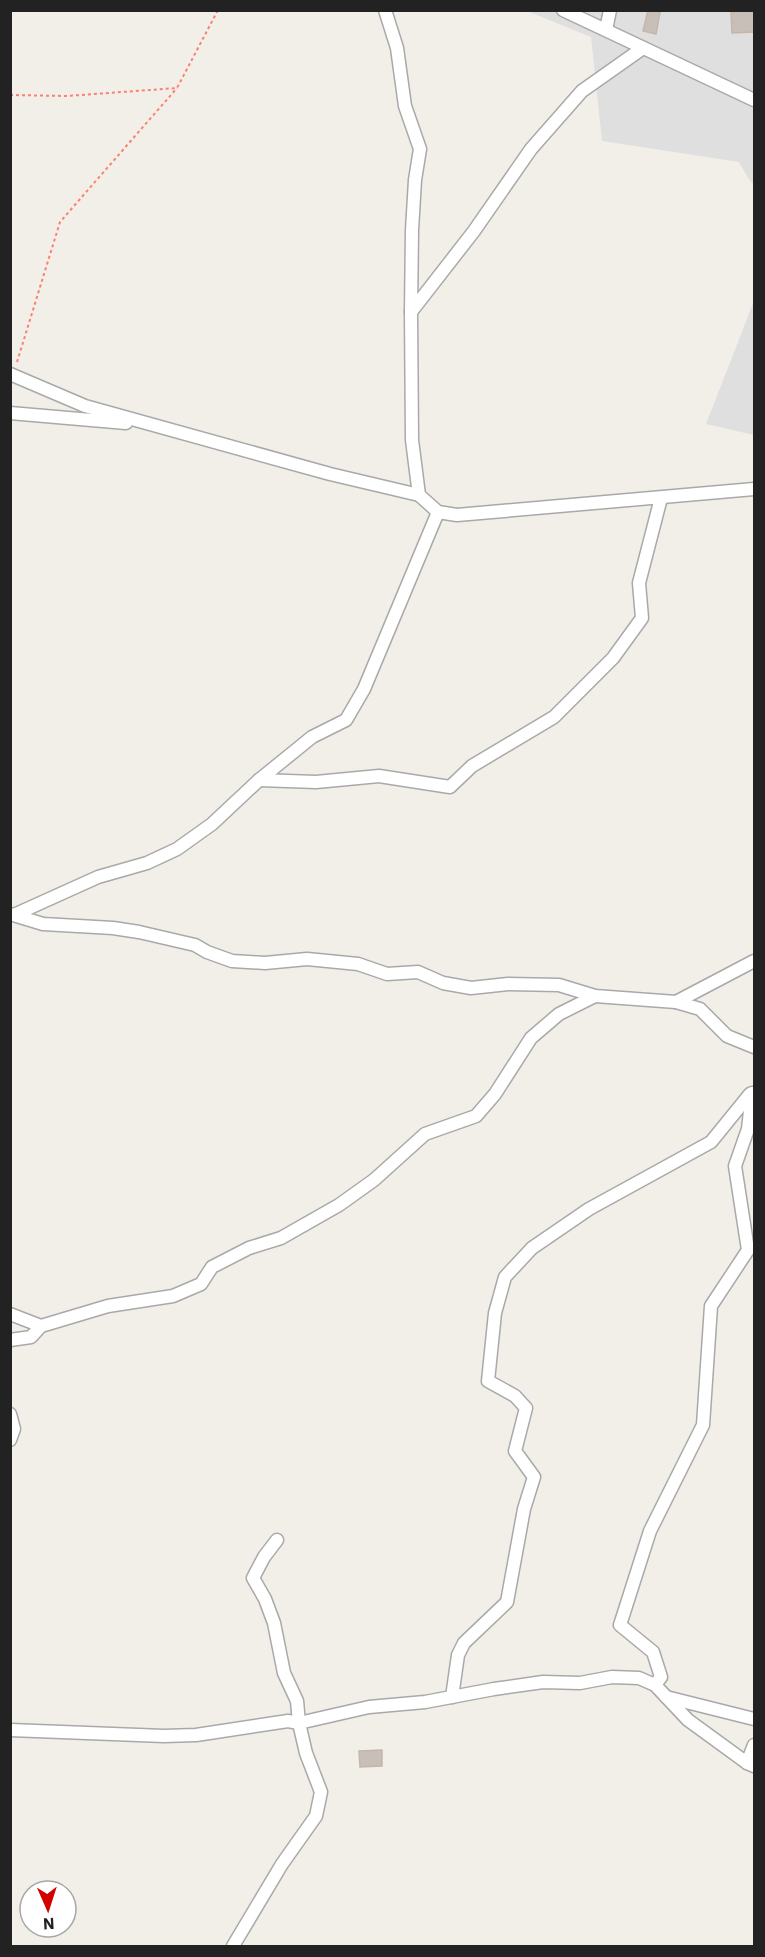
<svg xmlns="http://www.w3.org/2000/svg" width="765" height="1957" viewBox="0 0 765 1957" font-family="'IBM Plex Sans',sans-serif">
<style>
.residential{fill:#e0dfdf}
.building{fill:#c7bfb8;stroke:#c4b6ab;stroke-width:1.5}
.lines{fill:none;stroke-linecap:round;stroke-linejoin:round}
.minor-casing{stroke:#a9a9a9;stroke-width:15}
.path{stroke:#fa8072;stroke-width:2;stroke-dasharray:3 3;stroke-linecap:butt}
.minor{stroke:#fff;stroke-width:12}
</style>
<rect width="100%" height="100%" fill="#f2efe9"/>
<g class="residential">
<path d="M527,11H754V184L750,181L739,162L602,141L591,37Z"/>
<path d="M754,301V435L706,424Z"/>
</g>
<g class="building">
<path d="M648,10L660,12L656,34L643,31Z"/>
<path d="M754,10V32L732,33L731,12Z"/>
<path d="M382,1750V1766L360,1767L359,1751Z"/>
</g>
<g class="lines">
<defs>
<g id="minor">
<path d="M385,10L397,48L405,106L420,149L415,180L412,230L411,312"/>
<path d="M563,10L754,100"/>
<path d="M606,30L610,10"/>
<path d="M10,374L85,406L330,474L419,495L438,512L457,515L754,489"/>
<path d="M10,413L126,423"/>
<path d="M419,495L412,440L411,312L474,231L531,149L582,91L643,48"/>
<path d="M259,780L316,782L379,776L450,787L472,766L554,717L613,658L642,618L639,583L661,498"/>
<path d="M10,914L43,924L113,928L139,932L195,945L207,952L232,961L265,963L307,959L358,964L387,974L418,972L443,983L471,988L508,984L559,985L595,996L676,1002L754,961"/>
<path d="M16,914L98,877L147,863L177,849L212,824L259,780L312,737L346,720L364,689L438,512"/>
<path d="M676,1002L700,1009L727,1036L754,1047"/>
<path d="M10,1314L41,1326L108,1306L173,1296L201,1284L212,1267L249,1248L281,1238L339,1205L374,1180L425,1134L476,1116L495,1094L531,1038L559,1014L595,996"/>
<path d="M10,1340L31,1337L41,1326"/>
<path d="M10,1414L14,1429L10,1440"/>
<path d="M655,1685L661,1677L653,1652L620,1625L650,1531L703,1425L711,1306L748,1250L735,1166L748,1129L752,1093"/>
<path d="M452,1697L458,1655L464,1643L507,1602L524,1509L534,1477L515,1451L526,1408L515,1396L488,1381L495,1313L505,1277L532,1248L589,1209L711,1142L750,1094"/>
<path d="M666,1697L754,1719"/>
<path d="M10,1730L164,1736L196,1735L288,1721L299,1723L369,1707L425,1702L494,1689L543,1682L580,1683L612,1677L639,1678L655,1685L688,1720L747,1763L754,1766"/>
<path d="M747,1763L754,1745"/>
<path d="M233,1946L282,1864L316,1816L321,1792L306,1753L299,1723L297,1701L284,1673L274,1623L265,1599L253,1578L264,1557L277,1540"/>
</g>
</defs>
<use href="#minor" class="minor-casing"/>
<g class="path">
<path d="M10,95L67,96L177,88L218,10"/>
<path d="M17,362L60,222L177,88"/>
</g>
<use href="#minor" class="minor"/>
</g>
<rect width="765" height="1957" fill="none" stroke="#222222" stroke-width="24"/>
<g transform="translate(48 1909) rotate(177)"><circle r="28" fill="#ffffff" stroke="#a7a7a7" stroke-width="1.5"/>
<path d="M0-4.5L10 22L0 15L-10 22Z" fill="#d40000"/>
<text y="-9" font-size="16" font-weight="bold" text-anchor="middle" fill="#222222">N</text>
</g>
</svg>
